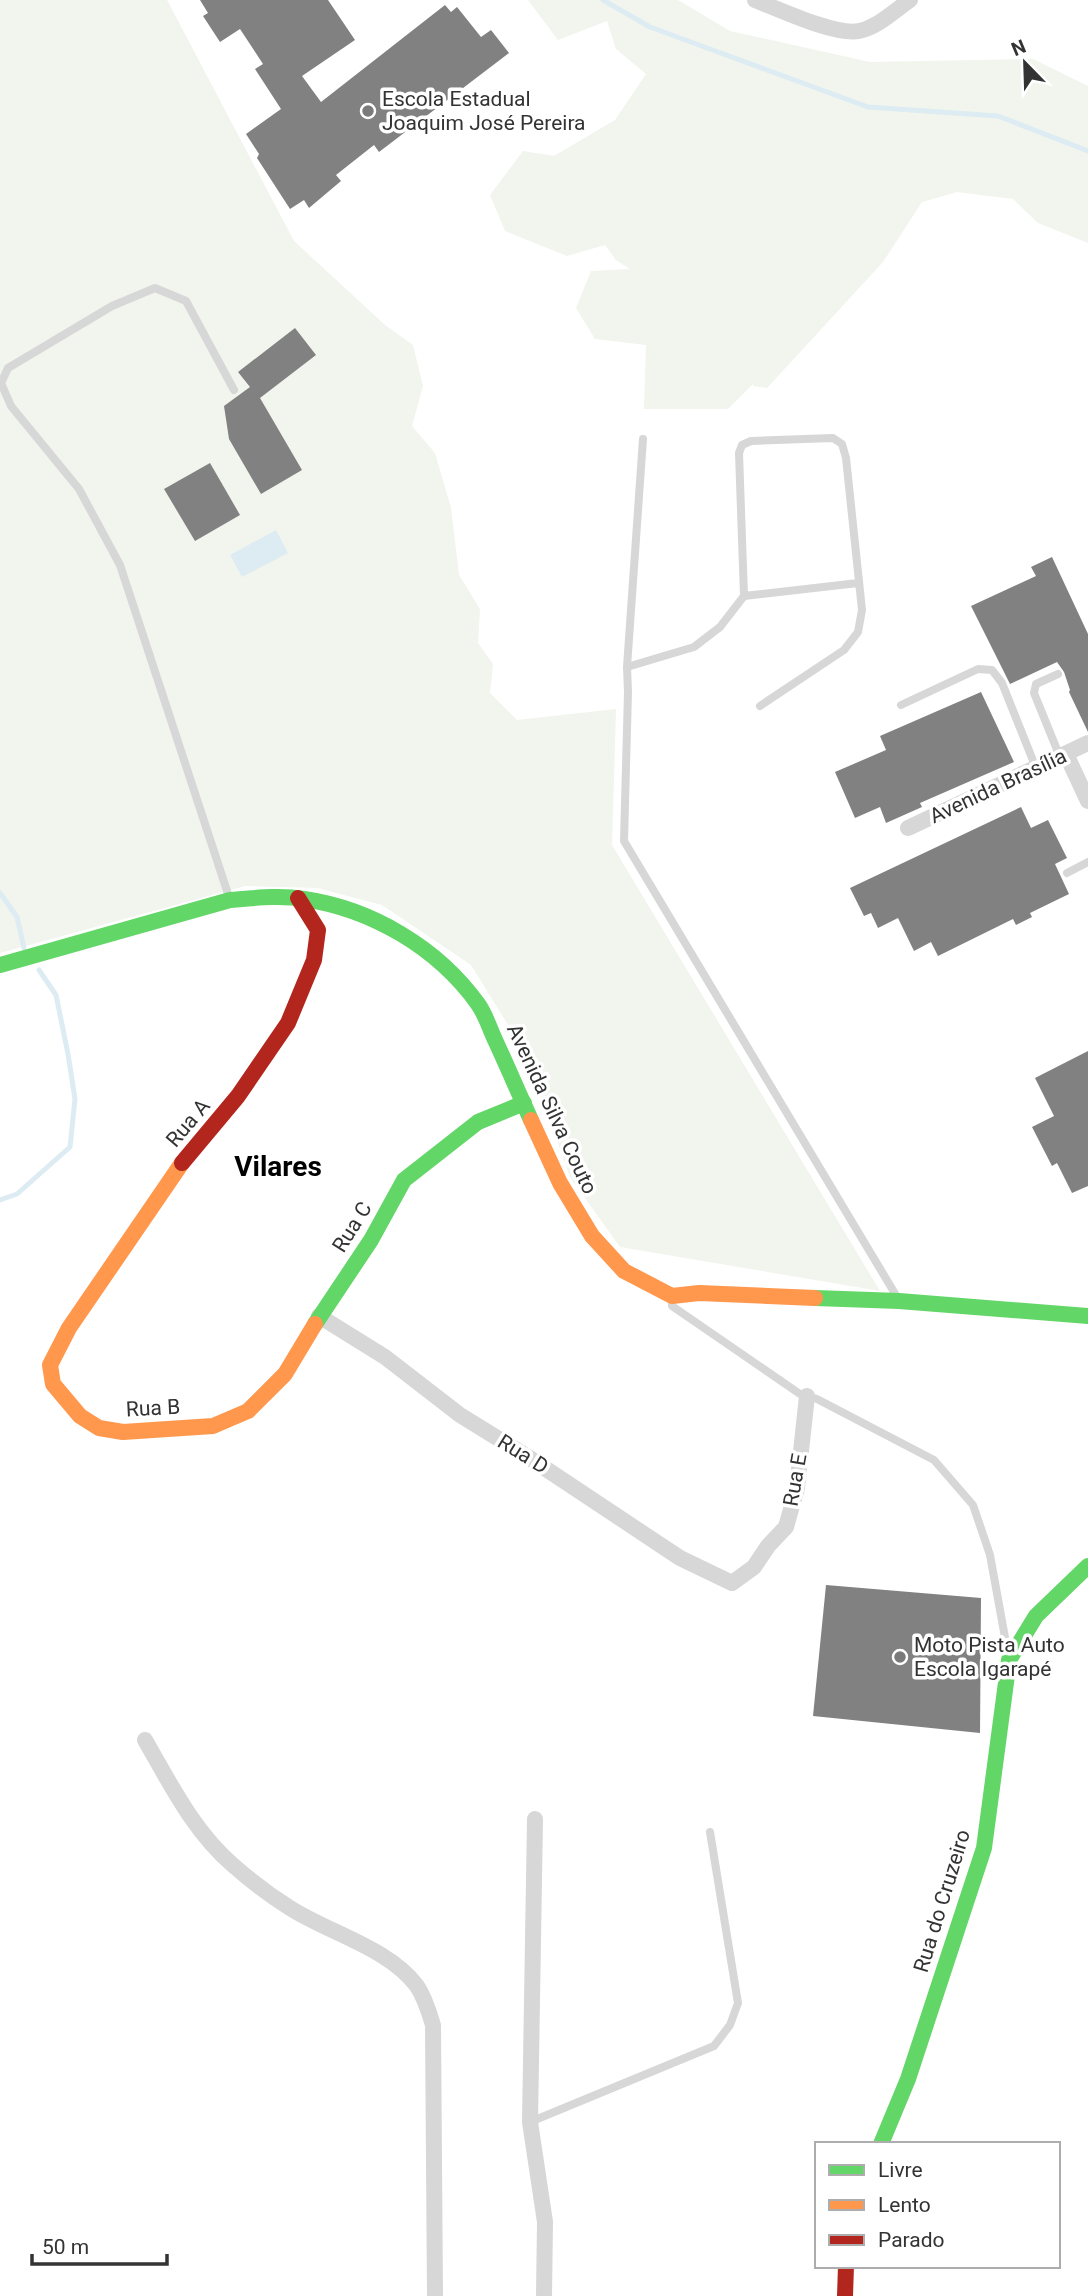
<svg xmlns="http://www.w3.org/2000/svg" width="1088" height="2296" viewBox="0 0 1088 2296" font-family="Roboto,sans-serif">
<style>
.green{fill:#f1f5ed}
.water{fill:#ddebf3}
.lines{fill:none;stroke-linecap:round;stroke-linejoin:round}
.stream{stroke:#ddebf3;stroke-width:5}
.building{fill:#818181}
.lane{stroke:#d7d7d7;stroke-width:8}
.street{stroke:#d7d7d7;stroke-width:16}
.fast{stroke:#63d668;stroke-width:16}
.slow{stroke:#ff974d;stroke-width:16}
.jam{stroke:#b3261e;stroke-width:16}
.poi-dot{fill:#7a7a7a;stroke:#fff;stroke-width:2.5}
.labels{text-anchor:middle;stroke-width:7;stroke-linejoin:round;paint-order:stroke}
.poi-label{font-size:21px;fill:#333;stroke:#fff;text-anchor:start}
.street-label{font-size:21px;fill:#333;stroke:#fff}
.district-label{font-size:28px;font-weight:bold;fill:#000;stroke:#fff}
</style>
<rect width="100%" height="100%" fill="#fff"/>
<g class="green">
<path d="M0,0H167L294,241L385,325L413,345L423,386L412,426L435,453L451,508L459,575L480,609L478,643L493,664L490,693L517,720L616,709L612,845L880,1291L620,1247L570,1177L526,1054L471,965L382,905L317,888L245,886L0,953Z"/>
<path d="M528,0H678L730,31L870,62L1033,59L1088,86V243L1038,223L1013,199L957,192L922,202L883,262L767,388L753,386V384L728,409H644L646,345L595,339L576,308L591,271L630,269L616,260L605,245L567,256L505,231L490,195L523,151L554,156L615,120L646,74L616,49L607,21L558,40Z"/>
</g>
<path class="water" d="M276,530L288,553L242,577L230,555Z"/>
<g class="lines">
<g class="stream">
<path d="M603,0L650,27L868,107L998,116L1088,151"/>
<path d="M0,893L17,917L24,948"/>
<path d="M0,1200L17,1194L70,1147L75,1099L68,1054L56,995L39,970"/>
</g>
</g>
<g class="building">
<path d="M200,0H328L355,40L302,76L321,102L445,5L451,12L457,7L481,37L491,30L509,53L379,152L374,145L336,175L341,181L309,208L304,200L290,209L257,158L259,154L246,134L281,109L255,69L263,64L240,29L220,42L203,16L208,13Z"/>
<path d="M295,328L316,355L260,398L302,470L261,494L229,439L224,406L250,387L238,372Z"/>
<path d="M210,463L240,515L195,541L164,489Z"/>
<path d="M1052,557L1088,634V732L1069,692L1070,690L1064,672L1057,662L1010,684L971,606L1036,576L1031,567Z"/>
<path d="M981,692L1014,762L920,803L922,807L886,823L880,807L855,818L835,772L886,750L880,736Z"/>
<path d="M1021,807L1031,828L1048,820L1067,858L1055,864L1069,894L1030,913L1032,917L1016,925L1013,919L938,956L931,942L914,951L898,918L878,928L871,913L864,916L850,888Z"/>
<path d="M1088,1051V1186L1072,1193L1057,1163L1052,1166L1032,1127L1054,1116L1035,1078Z"/>
<path d="M826,1585L981,1598L980,1733L813,1716Z"/>
</g>
<g class="lines">
<g class="lane">
<path d="M744,596L720,627L694,647L627,667L628,692L624,841L897,1297"/>
<path d="M627,667L643,439"/>
<path d="M1058,674L1036,684L1034,693L1060,757"/>
<path d="M901,705L978,669L992,670L1002,683L1036,768"/>
<path d="M760,706L844,650L858,632L862,610L846,458L842,444L833,438L751,441L742,445L739,453L744,596L858,583"/>
<path d="M1067,873L1088,862"/>
<path d="M230,900L120,565L79,489L11,406L1,383L8,368L112,306L155,288L186,301L234,390"/>
<path d="M672,1296V1306L800,1394L817,1399L934,1460L973,1505L990,1555L1008,1654"/>
<path d="M530,2122L714,2046L730,2025L738,2003L710,1832"/>
</g>
<g class="street">
<path d="M755,0C778,9 836,36 859,31C878,27 894,11 910,0"/>
<path d="M1066,754L1088,801"/>
<path d="M908,828L1088,743"/>
<path d="M319,1316L385,1357L460,1415L528,1457L680,1558L732,1583L754,1567L768,1546L786,1527L797,1488L807,1396"/>
<path d="M145,1740C171,1785 194,1832 234,1866C251,1881 271,1896 290,1908C329,1933 389,1948 417,1986C425,1998 429,2012 433,2025L435,2296"/>
<path d="M535,1819L530,2122L545,2222L544,2296"/>
</g>
<g class="fast">
<path d="M0,965L230,900C255,898 280,895 304,899C372,909 438,948 478,1004C486,1015 490,1030 496,1042C508,1068 519,1094 531,1120"/>
<path d="M815,1298L899,1301L1088,1316"/>
<path d="M315,1324L371,1240L404,1180L478,1122L524,1103"/>
<path d="M881,2144L908,2079L984,1848L1009,1660L1036,1616L1088,1566"/>
</g>
<g class="slow">
<path d="M531,1120L560,1183L592,1236L624,1271L672,1296L699,1293L815,1298"/>
<path d="M182,1163L69,1328L50,1365L53,1384L80,1416L99,1428L123,1432L213,1426L248,1411L285,1374L315,1324"/>
</g>
<g class="jam">
<path d="M182,1163L238,1096L288,1023L314,960L318,930L298,898"/>
<path d="M845,2296L846,2266"/>
</g>
</g>
<g class="poi-dot">
<circle cx="368" cy="111" r="7"/>
<circle cx="900" cy="1657" r="7"/>
</g>
<g class="labels">
<g class="poi-label">
<text x="382" y="106">Escola Estadual<tspan x="382" dy="24">Joaquim José Pereira</tspan></text>
<text x="914" y="1652">Moto Pista Auto<tspan x="914" dy="24">Escola Igarapé</tspan></text>
</g>
<g class="street-label">
<text transform="translate(998 786) rotate(-25)" y="7">Avenida Brasília</text>
<text transform="translate(552 1109) rotate(65)" y="7">Avenida Silva Couto</text>
<text transform="translate(188 1123) rotate(-50)" y="7">Rua A</text>
<text transform="translate(352 1227) rotate(-58)" y="7">Rua C</text>
<text transform="translate(153 1408) rotate(-3)" y="7">Rua B</text>
<text transform="translate(523 1454) rotate(32)" y="7">Rua D</text>
<text transform="translate(795 1480) rotate(-80)" y="7">Rua E</text>
<text transform="translate(942 1901) rotate(-73)" y="7">Rua do Cruzeiro</text>
</g>
<g class="district-label">
<text x="278" y="1176">Vilares</text>
</g>
</g>
<rect x="815" y="2142" width="245" height="126" fill="#ffffff" stroke="#adadad" stroke-width="2"/>
<rect x="829" y="2165" width="35" height="10" fill="#63d668" stroke="#adadad" stroke-width="2"/>
<text x="878" y="2177" font-size="21" fill="#333333">Livre</text>
<rect x="829" y="2200" width="35" height="10" fill="#ff974d" stroke="#adadad" stroke-width="2"/>
<text x="878" y="2212" font-size="21" fill="#333333">Lento</text>
<rect x="829" y="2235" width="35" height="10" fill="#b3261e" stroke="#adadad" stroke-width="2"/>
<text x="878" y="2247" font-size="21" fill="#333333">Parado</text>
<g transform="translate(1025 63) rotate(337)" stroke="#ffffff" stroke-width="5" paint-order="stroke">
<path d="M0-5L12 26L0 18L-12 26Z" fill="#333333"/>
<text y="-10" font-size="19" font-weight="bold" text-anchor="middle" fill="#333333">N</text>
</g>
<path d="M32 2254v10h135v-10" fill="none" stroke="#333333" stroke-width="3.5"/>
<text x="42" y="2254" font-size="21" fill="#333333" stroke="#ffffff" stroke-width="5" paint-order="stroke">50 m</text>
</svg>
